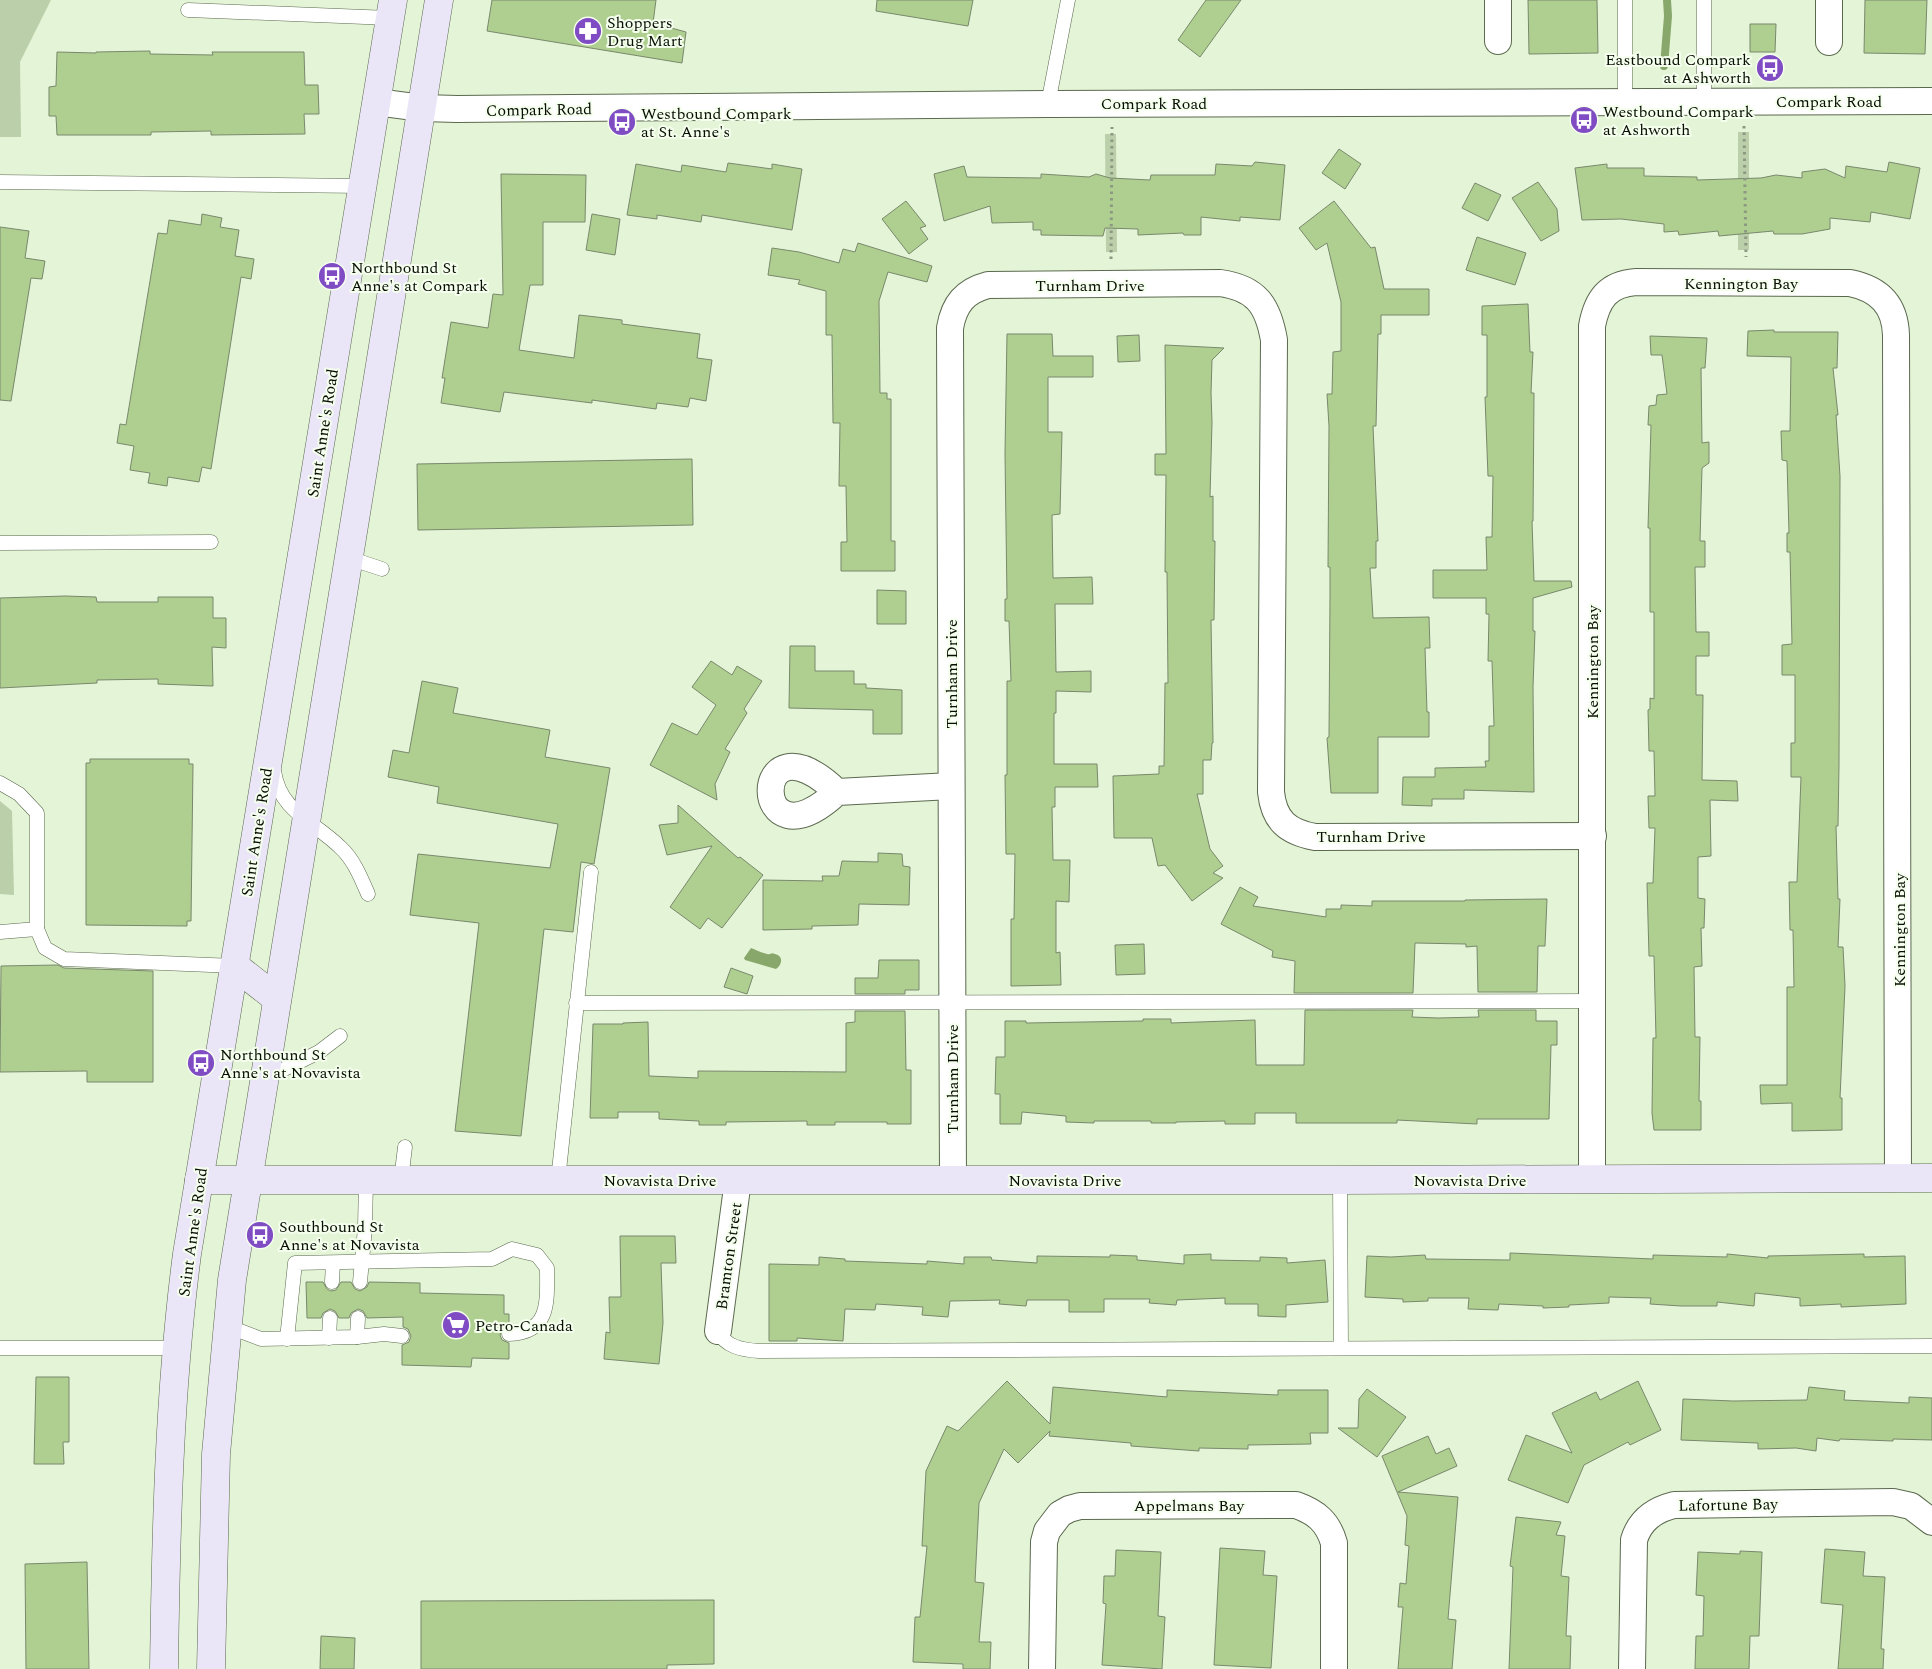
<svg xmlns="http://www.w3.org/2000/svg" width="1932" height="1669" viewBox="0 0 1932 1669" font-family="Spectral,serif">
<style>
.green{fill:#bbcfaa}
.water{fill:#88a76b}
.lines{fill:none;stroke-linecap:round;stroke-linejoin:round}
.stream{stroke:#88a76b;stroke-width:8}
.building{fill:#afcf91;stroke:#79886c}
.lane-casing{stroke:#5b694f;stroke-width:15}
.street-casing{stroke:#5b694f;stroke-width:28}
.secondary-casing{stroke:#5b694f;stroke-width:29}
.path{stroke:#8c9882;stroke-width:3;stroke-dasharray:2.5 4;stroke-linecap:butt}
.lane{stroke:#fff;stroke-width:14}
.street{stroke:#fff;stroke-width:26}
.secondary{stroke:#ebe5f8;stroke-width:28}
.labels{text-anchor:middle;stroke-width:4;stroke-linejoin:round;paint-order:stroke}
.poi-label{font-size:16px;fill:#080d04;stroke:#f5ffed;text-anchor:start}
.street-label{font-size:16px;fill:#080d04;stroke:#f5ffed}
</style>
<rect width="100%" height="100%" fill="#e4f4d6"/>
<g class="green">
<path d="M0,0H51L20,62L21,137H0Z"/>
<rect x="1738" y="132" width="11" height="118"/>
<path d="M1105,134H1116L1117,252H1106Z"/>
<path d="M0,801L12,811L14,895L0,894Z"/>
</g>
<path class="water" d="M751,948C756,950 762,953 767,954C772,955 770,952 775,954C784,956 782,965 776,969L745,960L744,958Z"/>
<g class="lines">
<path class="stream" d="M1664,66L1668,16L1667,0"/>
</g>
<g class="building">
<path d="M492,0H656L653,23L686,32L682,63L487,31Z"/>
<path d="M877,0H973L968,26L876,11Z"/>
<path d="M1206,0H1241L1200,57L1178,40Z"/>
<path d="M1528,0H1597L1598,53L1529,54Z"/>
<path d="M1865,0H1927L1925,54L1864,53Z"/>
<path d="M1750,24H1776L1775,52H1750Z"/>
<path d="M150,51V54L213,55L212,52H304L305,85H318L319,114H304L305,134L211,135V131L151,132V135H57L56,116H49V87L56,86L57,52L96,53V52Z"/>
<path d="M1339,149L1361,164L1345,189L1322,173Z"/>
<path d="M1255,162L1285,165L1280,220L1240,217V221L1201,217V235H1184L1183,233L1138,235V229L1105,228L1103,236L1041,235V230H1033V222L992,223L990,206L944,221L934,174L964,166L967,177L1041,178V174L1089,177L1096,174L1110,178L1150,180L1151,175H1215L1216,164L1252,166Z"/>
<path d="M1889,162L1920,168L1910,219L1871,212L1870,222L1830,218V229L1802,234H1774L1773,231L1719,236L1718,231L1679,235L1678,231L1664,232V224L1621,219L1582,220L1575,168L1607,164V168H1644V176L1697,177V180L1761,178L1776,175L1802,178V172L1825,169L1845,178L1846,166L1887,172Z"/>
<path d="M728,163L772,169V164L802,169L792,230L702,215L701,222L657,215V219L627,215L636,164L681,172L682,165L726,172Z"/>
<path d="M501,174L586,175L585,222H543V285H530L519,350L574,358L579,315L622,320V324L700,334L697,358L712,360L706,401L690,398L688,407L657,403L656,409L592,400V403L504,392L500,412L441,403L445,378H442L451,322L488,328L493,294L503,295Z"/>
<path d="M1538,182L1557,209L1559,231L1541,241L1512,198Z"/>
<path d="M1475,183L1501,195L1488,221L1462,208Z"/>
<path d="M906,201L926,226L920,228L928,239L909,254L882,219Z"/>
<path d="M1334,201L1371,248L1375,247L1384,289H1429V315H1381V334H1378L1376,426H1373L1378,541H1376V568H1370L1373,618L1429,617L1430,648H1425L1427,712H1429V737H1378V793H1331L1327,738L1329,737L1330,597V567H1328L1329,426L1327,394H1332L1333,352L1341,351V302L1327,243L1316,250L1299,228Z"/>
<path d="M202,214L222,218L220,227L239,230L235,256L254,259L251,279L241,277L211,469L202,467L199,482L168,477L167,486L148,483L150,473L130,470L134,446L117,443L120,424L126,425L158,233L167,234L169,220L201,225Z"/>
<path d="M592,214L620,219L615,255L586,250Z"/>
<path d="M0,227L29,231L25,258L45,261L42,279L31,278L11,401L0,400Z"/>
<path d="M1477,237L1526,253L1515,285L1466,270Z"/>
<path d="M858,243L932,266L927,282L888,272L879,301L880,393H887V399H891V541H895V571H841V542H847L846,486H839L840,423H833L832,335H826V291L798,284L800,280L768,275L772,248L799,252L839,263L843,249L855,252Z"/>
<path d="M1528,304L1530,352H1533L1531,393H1534L1533,521H1532L1534,581H1571L1572,587L1533,598V631H1535L1533,687L1534,792L1464,790V799H1432V806L1402,805L1403,777H1435V768L1486,767L1485,761H1489V726H1494L1492,661H1488L1489,614H1486V598H1433V570H1487L1486,537H1492L1493,476H1488L1485,397H1487V335H1482V306Z"/>
<path d="M1774,330V332H1838L1837,368H1833L1838,415H1836L1840,476L1839,764L1838,826H1836L1838,899H1840L1838,947H1843L1845,986L1840,1098H1842V1130L1792,1131V1103L1761,1104L1760,1085H1787V987H1794L1793,930H1790L1789,882H1797L1801,777H1791V743H1795V675H1782V645L1792,644L1790,552H1787V533H1789L1787,461L1782,460L1781,431H1790L1791,357L1747,356L1748,331Z"/>
<path d="M1007,334H1052L1053,356H1093V377H1048V432H1062L1060,514L1052,515L1053,578L1092,577L1093,604H1055L1056,672L1091,671V692L1056,691V713H1054V764H1097L1098,787H1055V807H1052L1053,860H1070L1069,902L1056,901V953L1060,952L1061,985L1011,986V919H1014L1015,854H1006L1005,775H1007V681H1011L1009,621H1005V599H1007L1005,453Z"/>
<path d="M1139,335L1140,361L1118,362L1117,336Z"/>
<path d="M1650,336L1707,338L1705,368H1701L1702,443L1709,442V463L1702,468L1700,541H1705V567H1695L1696,632H1709V656H1696V695H1703L1702,780L1737,781L1738,801L1710,800L1711,856L1698,857V898L1705,899L1704,928H1701L1702,966L1694,967L1695,1037H1700L1699,1101H1701V1130H1654L1652,1113L1653,1038H1656L1654,956H1649L1647,883H1653L1655,828H1649L1648,796H1655L1654,751H1649L1648,710L1650,709V698L1654,699V612H1650V528H1648L1651,425H1648L1649,406L1656,405L1657,395L1667,394L1662,355H1651Z"/>
<path d="M1165,345L1224,348L1212,360L1211,393L1212,422L1210,497L1213,496V541H1215L1214,620H1211L1213,743H1212L1211,760H1203V794H1197L1210,849L1223,866L1213,873L1223,878L1192,901L1165,865L1158,866L1152,838H1114L1113,776L1159,774V766H1164L1165,683H1168L1167,572H1165L1166,475H1155V454H1166Z"/>
<path d="M692,459L693,525L418,530L417,464Z"/>
<path d="M877,590L906,591V624H877Z"/>
<path d="M65,596L96,597L97,602H158V597H213V618H226V648L212,647L213,686L158,684V679L97,680V683L0,688V598Z"/>
<path d="M790,646H815V671H854V684H866V688L902,690V734H873V710L789,708Z"/>
<path d="M711,661L732,675L737,666L762,681L744,709L747,713L725,749L730,752L715,784L717,800L650,765L672,723L697,735L716,705L692,687Z"/>
<path d="M422,681L458,688L453,713L550,730L545,757L610,768L594,864L581,862L573,932L544,929L521,1136L455,1131L479,923L410,915L418,854L550,868L558,824L437,803L439,787L388,777L393,750L409,753Z"/>
<path d="M90,759H189V764H193L191,921H187V926L86,925V763H90Z"/>
<path d="M678,805L738,858L740,857L763,875L722,928L708,918L700,929L670,907L712,846L667,855L659,825L678,823Z"/>
<path d="M878,853L902,854L903,866L910,867L909,905L859,904L858,925L812,926V929L763,930V880L823,881L822,876H839L842,861L878,862Z"/>
<path d="M1240,887L1258,897L1253,906L1326,917V909H1341V905L1372,906V901H1465V900L1547,899L1545,946H1538L1537,992H1478L1477,946L1466,947V944L1415,943L1413,993H1294L1295,961L1272,957L1273,951L1221,924Z"/>
<path d="M1144,944L1145,974L1116,975L1115,945Z"/>
<path d="M879,960H919V990H905V994H855V978H878Z"/>
<path d="M58,965L64,968L153,971V1082H87V1071L0,1072L1,966Z"/>
<path d="M731,968L753,976L747,994L724,987Z"/>
<path d="M1305,1010H1413L1412,1017L1438,1018L1479,1017L1478,1010H1536V1021H1557V1045H1551L1549,1119H1477V1124L1397,1120V1123H1296V1113H1255V1124H1225V1121L1176,1122V1123H1151V1121H1094V1123L1066,1122V1116L1022,1112L1021,1124H1000V1094H995L996,1057H1005V1021H1026V1023L1143,1021V1019H1171V1023L1255,1020L1256,1065H1304Z"/>
<path d="M855,1011H905L906,1070H911V1124H887V1122H835V1125H807V1121L726,1122V1125H699V1121L659,1119V1112H618V1118H590L593,1024H623V1023L648,1022L649,1076L698,1078V1071L846,1072V1023L855,1022Z"/>
<path d="M620,1236H675L676,1263H661L663,1323L659,1364L604,1359L606,1332L610,1333L609,1297H621Z"/>
<path d="M1510,1253L1653,1259V1255L1727,1257V1254L1768,1258V1256L1864,1254V1257L1905,1256L1906,1304L1841,1307V1304L1800,1306V1298L1755,1293L1754,1306L1717,1302V1306H1681L1650,1304L1651,1298L1609,1297V1303L1569,1305V1307L1543,1308V1306L1499,1304L1498,1310L1468,1309L1469,1298H1428V1301L1403,1302V1299L1365,1297L1367,1256L1391,1257L1425,1255L1426,1259L1510,1260Z"/>
<path d="M1211,1254V1260L1260,1261V1257L1287,1258V1263L1325,1260L1328,1302L1286,1305V1317L1258,1316V1304H1225V1298L1177,1300L1176,1305L1149,1303L1150,1299H1104V1312H1069V1300H1027L1026,1306L999,1304L1000,1300L950,1301L948,1317L922,1315L923,1307L876,1304L875,1310L845,1309L843,1341L797,1338V1341H769V1264L819,1265V1257L845,1259V1261L927,1264V1261L964,1264V1257H991L992,1260L1037,1263V1256L1110,1257V1255L1137,1256V1260L1184,1264V1255Z"/>
<path d="M306,1282H323L327,1289L331,1291L336,1290L341,1282H351L355,1289L360,1291L367,1287L369,1282L420,1283V1293L504,1295V1314H509V1325L503,1327L500,1335L502,1340L509,1343V1359L472,1358L471,1367L402,1365V1345L409,1342L411,1336L408,1329L403,1327V1317L367,1318L363,1311L358,1309L351,1313L349,1318H339L335,1311L330,1309L323,1313L321,1318H307Z"/>
<path d="M36,1377H69V1442H63L64,1464H34Z"/>
<path d="M1007,1381L1050,1424L1053,1387L1167,1397V1390L1278,1395V1390H1328V1433H1310L1311,1444L1248,1445V1449L1199,1448V1451L1131,1446V1443L1049,1436L1050,1431L1018,1463L1004,1449L979,1503L975,1582L984,1583L979,1642H991L990,1669H963V1664L913,1662L915,1617H920L927,1546H922L926,1471L947,1426L958,1431Z"/>
<path d="M1638,1381L1661,1430L1630,1445L1628,1442L1584,1465L1568,1503L1508,1480L1526,1435L1572,1453L1552,1413L1596,1392L1600,1400Z"/>
<path d="M1809,1387L1845,1391L1844,1400L1909,1403V1397L1932,1398V1440L1893,1439V1441L1840,1439L1839,1441L1817,1438L1816,1451L1796,1448L1758,1449V1443L1681,1440L1683,1399L1733,1401L1807,1400Z"/>
<path d="M1367,1389L1406,1417L1377,1457L1338,1428H1358L1359,1399Z"/>
<path d="M1428,1436L1436,1454L1449,1448L1457,1466L1398,1492L1458,1497L1448,1619L1456,1620L1452,1669H1398L1403,1607H1398L1400,1583L1406,1584L1409,1546L1405,1545L1407,1516L1382,1456Z"/>
<path d="M1516,1517L1561,1522L1556,1535L1565,1536L1561,1576L1569,1577L1566,1636H1571L1570,1669H1509L1513,1567L1510,1566Z"/>
<path d="M1220,1548L1265,1551L1263,1575L1277,1576L1271,1668L1214,1665Z"/>
<path d="M1825,1549L1865,1552L1863,1576L1885,1577L1881,1649H1884L1883,1669H1838L1843,1605L1821,1603Z"/>
<path d="M1116,1550L1161,1552L1158,1616L1165,1617L1162,1669L1102,1665L1106,1604L1103,1603L1104,1576H1115Z"/>
<path d="M1740,1551L1762,1552L1759,1636H1750L1749,1669H1695L1696,1636H1703L1704,1596L1696,1595L1698,1552L1740,1554Z"/>
<path d="M87,1562L89,1669H26L25,1564Z"/>
<path d="M714,1600V1664L667,1665V1669H421V1601Z"/>
<path d="M321,1636L355,1638L354,1669H320Z"/>
</g>
<g class="lines">
<defs>
<g id="lane">
<path d="M1625,0V101"/>
<path d="M188,10L390,18"/>
<path d="M1704,101V0"/>
<path d="M1048,104L1068,0"/>
<path d="M0,182L363,186"/>
<path d="M0,543L211,542"/>
<path d="M349,558L382,569"/>
<path d="M274,771C280,812 314,821 341,848C354,860 361,878 368,894"/>
<path d="M0,783L19,794L37,813V929L45,948L64,959L235,966"/>
<path d="M0,932L37,929"/>
<path d="M576,1003L1593,1001"/>
<path d="M264,1079L319,1052L340,1036"/>
<path d="M401,1180L405,1147"/>
<path d="M558,1180L591,872"/>
<path d="M1340,1180L1341,1348"/>
<path d="M332,1282L333,1263"/>
<path d="M360,1282L365,1228L366,1180"/>
<path d="M227,1326L261,1339L357,1337L358,1318"/>
<path d="M718,1331C725,1347 743,1350 759,1351L1932,1346"/>
<path d="M357,1337L384,1334L402,1336"/>
<path d="M329,1338L330,1318"/>
<path d="M287,1339L295,1263L492,1259L512,1249L537,1255L547,1268C547,1300 551,1333 509,1334"/>
<path d="M0,1348H177"/>
</g>
<g id="street">
<path d="M1498,0V41"/>
<path d="M1829,0V42"/>
<path d="M376,102L422,108L457,109L1048,104L1932,101"/>
<path d="M837,792C749,875 748,706 837,792L951,786"/>
<path d="M1592,1179V326C1597,299 1608,284 1636,282L1850,283C1879,289 1895,305 1896,335L1898,1178"/>
<path d="M953,1180L950,328C954,304 965,291 988,285L1220,283C1256,288 1268,305 1274,340L1271,792C1274,821 1288,832 1315,837L1593,836"/>
<path d="M718,1331L738,1180"/>
<path d="M1042,1669L1044,1542L1047,1531L1060,1514L1069,1509L1080,1506L1296,1505C1316,1512 1328,1522 1334,1543V1669"/>
<path d="M1632,1669L1634,1540C1640,1520 1654,1510 1674,1505L1893,1502L1911,1506L1932,1522"/>
</g>
<g id="secondary">
<path d="M235,966L277,999"/>
<path d="M199,1180H1340L1932,1178"/>
<path d="M164,1669C166,1530 169,1392 187,1254L393,0"/>
<path d="M211,1669L216,1454L232,1280L439,0"/>
</g>
</defs>
<use href="#lane" class="lane-casing"/>
<use href="#street" class="street-casing"/>
<use href="#secondary" class="secondary-casing"/>
<g class="path">
<path d="M1744,126L1746,257"/>
<path d="M1111,259L1112,127"/>
</g>
<use href="#lane" class="lane"/>
<use href="#street" class="street"/>
<use href="#secondary" class="secondary"/>
</g>
<defs>
<symbol id="pharmacy-disc" viewBox="-11 -11 22 22"><circle r="9.5" fill="#7f4cc3" stroke="#f5ffed"/><path d="M-2-6h4v4h4v4h-4v4h-4v-4h-4v-4h4Z" fill="#fff"/></symbol>
<symbol id="bus-disc" viewBox="-11 -11 22 22"><circle r="9.5" fill="#7f4cc3" stroke="#f5ffed"/><path d="M-5-6H5V4H4V6H2V4H-2V6H-4V4H-5ZM-3.5-4V0h7V-4ZM-3.5 1.2v1.5H-2V1.2ZM2 1.2v1.5H3.5V1.2Z" fill="#fff"/></symbol>
<symbol id="supermarket-disc" viewBox="-11 -11 22 22"><circle r="9.5" fill="#7f4cc3" stroke="#f5ffed"/><path d="M-6-5.5h2.5l.6 2H6L4.5 2H-2.5L-4.4-4H-6ZM-1.5 3.2a1.3 1.3 0 1 0 .1 0ZM3 3.2a1.3 1.3 0 1 0 .1 0Z" fill="#fff"/></symbol>
</defs>
<g fill-rule="evenodd">
<use href="#pharmacy-disc" x="572" y="15" width="32" height="32"/>
<use href="#bus-disc" x="1754" y="52" width="32" height="32"/>
<use href="#bus-disc" x="1568" y="104" width="32" height="32"/>
<use href="#bus-disc" x="606" y="106" width="32" height="32"/>
<use href="#bus-disc" x="316" y="260" width="32" height="32"/>
<use href="#bus-disc" x="185" y="1047" width="32" height="32"/>
<use href="#bus-disc" x="244" y="1219" width="32" height="32"/>
<use href="#supermarket-disc" x="440" y="1309" width="32" height="32"/>
</g>
<g class="labels">
<g class="poi-label">
<text x="607" y="28">Shoppers<tspan x="607" dy="18">Drug Mart</tspan></text>
<text x="1751" y="65" text-anchor="end">Eastbound Compark<tspan x="1751" dy="18">at Ashworth</tspan></text>
<text x="1603" y="117">Westbound Compark<tspan x="1603" dy="18">at Ashworth</tspan></text>
<text x="641" y="119">Westbound Compark<tspan x="641" dy="18">at St. Anne's</tspan></text>
<text x="351" y="273">Northbound St<tspan x="351" dy="18">Anne's at Compark</tspan></text>
<text x="220" y="1060">Northbound St<tspan x="220" dy="18">Anne's at Novavista</tspan></text>
<text x="279" y="1232">Southbound St<tspan x="279" dy="18">Anne's at Novavista</tspan></text>
<text x="475" y="1331">Petro-Canada</text>
</g>
<g class="street-label">
<text x="1829" y="107">Compark Road</text>
<text x="1154" y="109">Compark Road</text>
<text transform="translate(539 109) rotate(-1)" y="6">Compark Road</text>
<text x="1741" y="289">Kennington Bay</text>
<text x="1090" y="291">Turnham Drive</text>
<text transform="translate(322 433) rotate(-81)" y="6">Saint Anne's Road</text>
<text transform="translate(1592 662) rotate(-90)" y="6">Kennington Bay</text>
<text transform="translate(951 674) rotate(-90)" y="6">Turnham Drive</text>
<text transform="translate(256 832) rotate(-81)" y="6">Saint Anne's Road</text>
<text x="1371" y="842">Turnham Drive</text>
<text transform="translate(1899 930) rotate(-90)" y="6">Kennington Bay</text>
<text transform="translate(952 1079) rotate(-90)" y="6">Turnham Drive</text>
<text x="660" y="1186">Novavista Drive</text>
<text x="1065" y="1186">Novavista Drive</text>
<text x="1470" y="1186">Novavista Drive</text>
<text transform="translate(192 1232) rotate(-82)" y="6">Saint Anne's Road</text>
<text transform="translate(728 1256) rotate(-82)" y="6">Bramton Street</text>
<text transform="translate(1728 1504) rotate(-1)" y="6">Lafortune Bay</text>
<text x="1189" y="1511">Appelmans Bay</text>
</g>
</g>
</svg>
